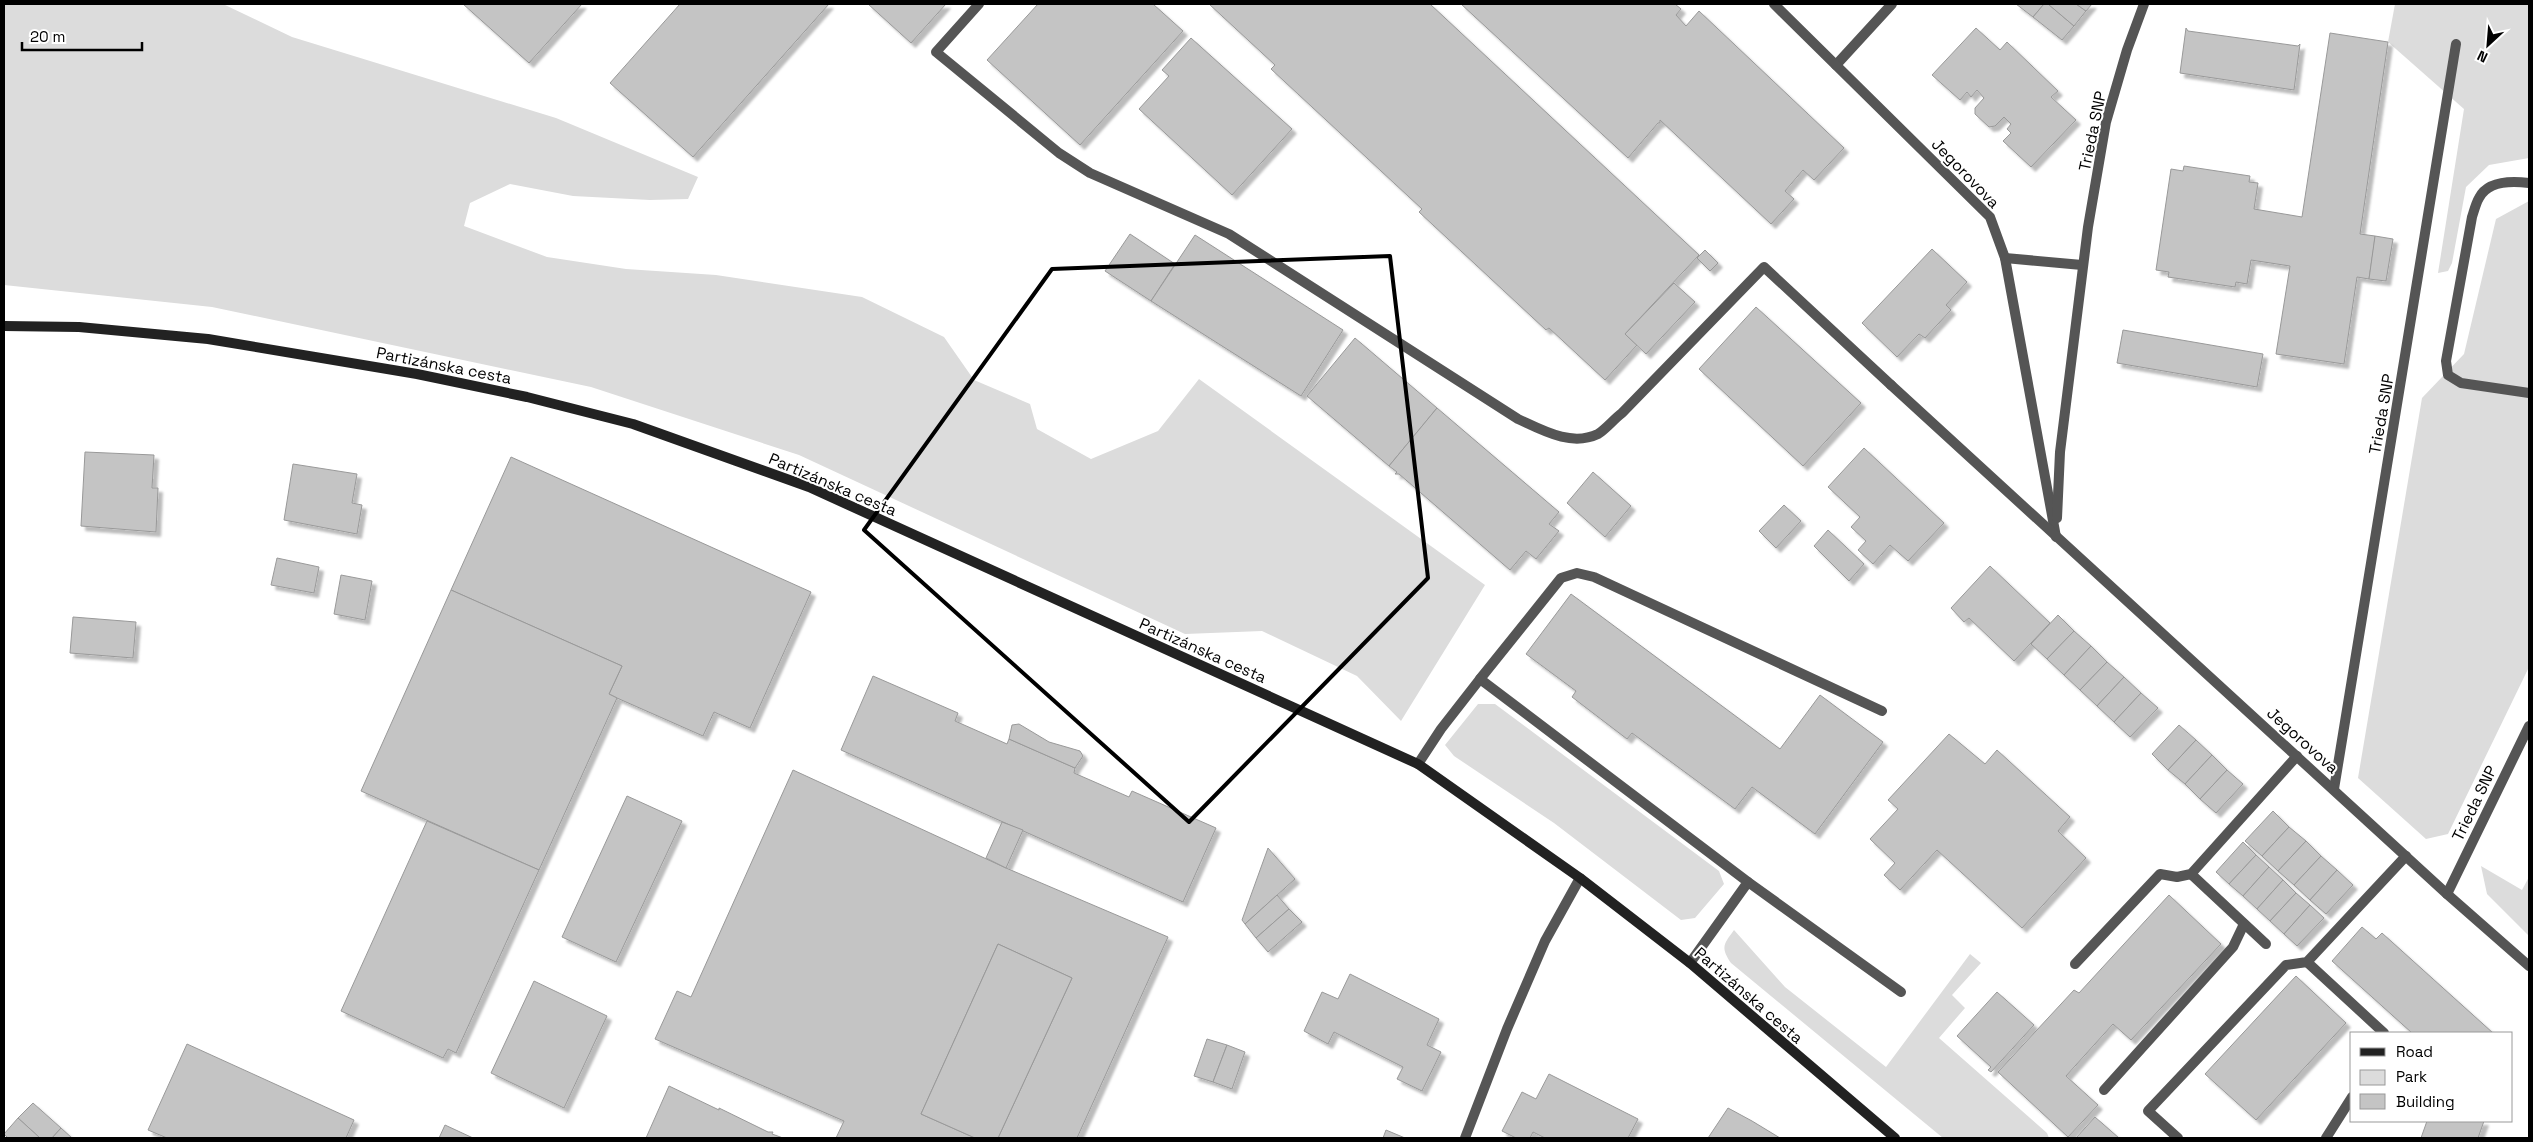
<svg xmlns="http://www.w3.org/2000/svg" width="2533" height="1142" viewBox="0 0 2533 1142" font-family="'Space Grotesk',sans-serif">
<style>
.green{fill:#dcdcdc}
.building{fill:#c4c4c4;stroke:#999;filter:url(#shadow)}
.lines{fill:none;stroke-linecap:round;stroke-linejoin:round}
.lane{stroke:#555;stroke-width:10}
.street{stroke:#555;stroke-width:10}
.secondary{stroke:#222;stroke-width:10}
.marked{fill:none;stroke:#000;stroke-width:4;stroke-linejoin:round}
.labels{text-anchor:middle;stroke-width:4;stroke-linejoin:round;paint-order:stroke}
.street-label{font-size:16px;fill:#000;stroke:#fff}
</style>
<defs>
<filter id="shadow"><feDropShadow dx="4.5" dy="4.5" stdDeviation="1" flood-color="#0004"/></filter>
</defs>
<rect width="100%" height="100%" fill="#fff"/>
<g class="green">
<path d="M4,4H223L292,37L556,118L698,177L688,199L650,200L573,196L510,184L470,203L464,226L547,257L626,269L716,275L862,297L944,337L974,380L1030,404L1037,429L1091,459L1158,431L1199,379L1485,585L1401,721L1357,676L1262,631L1185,634L799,455L591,387L212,307L4,285Z"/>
<path d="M2395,4H2529V158L2489,165L2466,187L2452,263L2448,271L2438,273L2464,109L2388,42Z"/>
<path d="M2529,201V667L2448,834L2426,839L2358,778L2422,398L2464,354L2496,219Z"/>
<path d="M1478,704H1495L1719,871L1724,884L1695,918L1681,920L1554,823L1454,756L1445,745Z"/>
<path d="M2481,866L2522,890L2529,877V936L2487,894Z"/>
<path d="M1734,930L1785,987L1886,1067L1970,954L1981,963L1952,995L1965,1008L1939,1038L2047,1133L2049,1138H1943L1731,963C1720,947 1724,944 1734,930Z"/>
</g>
<g class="building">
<path d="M463,4H582L529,63Z"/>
<path d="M680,4H829L693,157L610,83Z"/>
<path d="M868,4H946L911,43Z"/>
<path d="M1038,4H1153L1183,31L1080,145L987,60Z"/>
<path d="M1209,4H1430L1699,255L1625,334L1637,345L1605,380L1549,328L1546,330L1419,212L1422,209L1271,69L1275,65Z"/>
<path d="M1461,4H1675L1681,9L1676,15L1686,26L1699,11L1844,148L1814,180L1803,170L1785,191L1794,199L1771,224L1660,120V123H1658L1628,158Z"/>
<path d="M2016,4H2044L2033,17Z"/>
<path d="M2044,4H2048L2074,26L2062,40L2033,17Z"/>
<path d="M2048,4H2076L2086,11L2074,26Z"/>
<path d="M2076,4H2092L2086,11Z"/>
<path d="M1976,28L2000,50L2007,42L2058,91L2051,97L2076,120L2031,167L2003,141L2011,133L2007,129L2011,124L2004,117L1995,126L1989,127L1975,114V108L1984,98L1977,90L1971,97L1967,92L1960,100L1932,75Z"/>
<path d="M2186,28L2188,31L2298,46L2300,44L2294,90L2180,73Z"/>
<path d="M2330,33L2388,42L2360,234L2375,236L2374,246L2369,279L2357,277L2344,364L2276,354L2290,266L2251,260L2247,284L2236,282L2235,287L2168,277L2169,272L2156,270L2171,169L2183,171L2184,166L2250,176L2249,182L2258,183L2254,209L2302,217Z"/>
<path d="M1191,38L1292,129L1232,195L1139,109L1169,76L1162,70Z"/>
<path d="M1130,234L1175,264L1151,301L1105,271Z"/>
<path d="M1195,235L1343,330L1301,396L1151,301Z"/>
<path d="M2375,236L2393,239L2386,281L2369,279Z"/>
<path d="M1932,249L1967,282L1946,305L1951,310L1925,338L1919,334L1897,357L1862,323Z"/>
<path d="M1705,250L1718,263L1710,271L1697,258Z"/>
<path d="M1674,283L1695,302L1646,354L1625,334Z"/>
<path d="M1756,307L1861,403L1803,466L1699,369Z"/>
<path d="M2123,330L2263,354L2257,387L2117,363Z"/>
<path d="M1355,338L1437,408L1389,466L1307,396Z"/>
<path d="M1437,408L1559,512L1549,524L1559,531L1536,559L1526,551L1510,570L1399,474H1395L1397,472L1389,466Z"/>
<path d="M1864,448L1944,523L1908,561L1890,545L1873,564L1858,550L1866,541L1851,527L1860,517L1828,487Z"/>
<path d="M85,452L154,455L152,488H158L156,532L81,526Z"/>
<path d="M511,457L811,592L750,728L714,712L703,736L617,698L609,694L622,666L451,590Z"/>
<path d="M293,464L357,474L352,503L362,505L357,534L284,520Z"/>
<path d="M1593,472L1631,506L1605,537L1567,503Z"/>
<path d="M1784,505L1801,521L1776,548L1759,531Z"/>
<path d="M1828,530L1864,564L1849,581L1814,546Z"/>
<path d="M277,558L319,567L314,593L271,585Z"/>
<path d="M1990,566L2050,623L2014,661L1969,618L1964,622L1951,608Z"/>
<path d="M341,575L372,581L365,620L334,614Z"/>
<path d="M451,590L622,666L609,694L617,698L539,870L361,791Z"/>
<path d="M1571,594L1780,749L1820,695L1883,742L1815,834L1752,787L1735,809L1632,733L1627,739L1572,697L1576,691L1526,654Z"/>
<path d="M2058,615L2074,631L2047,659L2031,644Z"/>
<path d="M73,617L136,622L133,658L70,653Z"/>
<path d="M2074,631L2091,646L2064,675L2047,659Z"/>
<path d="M2091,646L2107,662L2080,690L2064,675Z"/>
<path d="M2107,662L2124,677L2097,706L2080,690Z"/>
<path d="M873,676L958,713L955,721L1007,744L1009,739L1075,768L1074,773L1129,797L1132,791L1216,828L1183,902L841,750Z"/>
<path d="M2124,677L2141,693L2114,722L2097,706Z"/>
<path d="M2141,693L2158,708L2130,737L2114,722Z"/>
<path d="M1019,724L1049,742L1080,751L1083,756L1075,768L1009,739L1012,725Z"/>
<path d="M2179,725L2196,740L2168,770L2152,754Z"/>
<path d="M1949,734L1985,764L1997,750L2070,817L2058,831L2086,858L2022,928L1937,850L1900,890L1884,875L1895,863L1870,839L1898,809L1888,800Z"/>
<path d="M2196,740L2212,755L2185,784L2168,770Z"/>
<path d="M2212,755L2227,770L2200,799L2185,784Z"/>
<path d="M793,770L1006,868L1168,937L1077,1138H998L1072,978L998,944L921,1114L975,1138H836L844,1121L655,1039L677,991L691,997Z"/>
<path d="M2227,770L2243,784L2216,813L2200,799Z"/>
<path d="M627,796L682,821L616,962L562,937Z"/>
<path d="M2273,811L2289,827L2262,856L2245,841Z"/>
<path d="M427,821L539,870L456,1053L448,1049L443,1058L341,1011Z"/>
<path d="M1002,822L1023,830L1006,868L986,858Z"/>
<path d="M2289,827L2306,841L2278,871L2262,856Z"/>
<path d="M2306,841L2321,856L2294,885L2278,871Z"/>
<path d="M2243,842L2256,855L2229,884L2216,872Z"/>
<path d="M1268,848L1295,879L1245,924L1242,920Z"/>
<path d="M2256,855L2269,867L2243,896L2229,884Z"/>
<path d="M2321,856L2337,870L2310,900L2294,885Z"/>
<path d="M2269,867L2283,880L2257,909L2243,896Z"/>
<path d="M2337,870L2353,885L2326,914L2310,900Z"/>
<path d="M2283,880L2296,893L2270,921L2257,909Z"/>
<path d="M2296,893L2310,905L2284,934L2270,921Z"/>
<path d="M1277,895L1289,909L1256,938L1245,924Z"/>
<path d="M2169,895L2221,944L2131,1040L2113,1024L2066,1076L2098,1105L2068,1137L1998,1072L2074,990L2079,993Z"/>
<path d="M2310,905L2324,918L2297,946L2284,934Z"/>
<path d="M1289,909L1302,922L1268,952L1256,938Z"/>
<path d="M2362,927L2376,939L2382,933L2493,1033H2412L2332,961Z"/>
<path d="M998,944L1072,978L998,1138H975L921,1114Z"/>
<path d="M1350,974L1439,1019L1427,1045L1441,1052L1422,1091L1397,1079L1403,1067L1334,1032L1328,1044L1304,1031L1322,992L1338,999Z"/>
<path d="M2296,976L2346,1023L2256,1120L2205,1074Z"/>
<path d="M534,981L607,1016L564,1108L491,1073Z"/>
<path d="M1997,992L2034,1025L1991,1072L1988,1070L1991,1067L1957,1036Z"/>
<path d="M1207,1039L1227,1045L1213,1082L1194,1076Z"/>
<path d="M187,1044L354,1120L346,1138H167L148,1130Z"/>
<path d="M1227,1045L1245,1052L1232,1089L1213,1082Z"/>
<path d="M1549,1074L1638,1119L1628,1138H1545L1533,1132L1530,1138H1516L1502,1131L1522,1092L1536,1099Z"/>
<path d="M669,1086L719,1110V1108L768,1132H773L772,1134L783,1138H646Z"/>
<path d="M33,1103L61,1128L52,1138H40L18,1118Z"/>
<path d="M1728,1108L1752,1121L1780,1138H1708Z"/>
<path d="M2095,1117L2119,1138H2076Z"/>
<path d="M18,1118L40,1138H8L4,1134Z"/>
<path d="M2427,1121H2484L2478,1138H2421Z"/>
<path d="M445,1125L473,1138H439Z"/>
<path d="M61,1128L72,1138H52Z"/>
<path d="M1386,1130L1405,1138H1383Z"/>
</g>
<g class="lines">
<g class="lane">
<path d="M979,4L936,52L1059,153L1090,173L1229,234L1518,419C1542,430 1571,447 1598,434C1606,429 1614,419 1622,413L1764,267L1891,385"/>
<path d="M1836,65L1892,4"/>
<path d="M2005,258L2082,265"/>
<path d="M1480,679L1561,578L1577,573L1594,577L1882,711"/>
<path d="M1418,764L1441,729L1480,679L1748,882L1690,963"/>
<path d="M2334,789L2456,44"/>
<path d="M2191,874L2266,944"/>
<path d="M1748,882L1901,992"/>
<path d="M2307,962L2384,1033"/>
<path d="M2075,964L2160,874L2177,877L2191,874L2297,756"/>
<path d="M2104,1090L2233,947L2244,924"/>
<path d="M1465,1138L1507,1029L1545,941L1580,878"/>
<path d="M2178,1138L2148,1111L2286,965L2307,962L2406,856"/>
<path d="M2326,1138L2352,1097"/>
</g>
<g class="street">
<path d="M1774,4L1990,217L2005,258L2056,537"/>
<path d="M2529,183C2513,181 2488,180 2479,198C2476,203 2474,211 2472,217L2446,361L2448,375L2461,383L2529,393"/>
<path d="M1891,385L2447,894L2529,966"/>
<path d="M2057,518L2060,452L2088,227L2106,122L2127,50L2144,4"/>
<path d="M2447,894L2529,726"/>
</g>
<path class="secondary" d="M4,326L79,327L208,339L417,374L527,397L633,424L809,487L1418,764L1580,878L1690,963L1895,1138"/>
</g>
<path class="marked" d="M1390,256L1428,578L1189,822L864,530L1052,269Z"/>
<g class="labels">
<g class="street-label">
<text transform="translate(2092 131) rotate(-78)" y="6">Trieda SNP</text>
<text transform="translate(1966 173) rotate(46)" y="6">Jegorovova</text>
<text transform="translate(444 365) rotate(11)" y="6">Partizánska cesta</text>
<text transform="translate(2381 414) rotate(-80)" y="6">Trieda SNP</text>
<text transform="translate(833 484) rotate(23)" y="6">Partizánska cesta</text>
<text transform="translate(1203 650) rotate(24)" y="6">Partizánska cesta</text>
<text transform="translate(2303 740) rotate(42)" y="6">Jegorovova</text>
<text transform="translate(2474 803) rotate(-64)" y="6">Trieda SNP</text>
<text transform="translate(1749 995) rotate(41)" y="6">Partizánska cesta</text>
</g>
</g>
<rect width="2533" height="1142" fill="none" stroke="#000000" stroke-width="10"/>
<rect x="2350" y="1032" width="162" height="90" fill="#ffffff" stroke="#999999"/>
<rect x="2360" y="1048" width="25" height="8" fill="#222222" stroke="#999999"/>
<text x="2396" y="1057" font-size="15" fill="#000000">Road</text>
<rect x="2360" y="1070" width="25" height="15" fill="#dcdcdc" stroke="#999999"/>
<text x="2396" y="1082" font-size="15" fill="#000000">Park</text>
<rect x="2360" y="1094" width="25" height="15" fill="#c4c4c4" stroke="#999999"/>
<text x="2396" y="1107" font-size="15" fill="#000000">Building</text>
<g transform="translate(2488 45) rotate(206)" stroke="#ffffff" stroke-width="4" paint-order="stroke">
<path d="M0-4L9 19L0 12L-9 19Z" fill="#000000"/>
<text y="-8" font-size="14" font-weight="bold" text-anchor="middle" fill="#000000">N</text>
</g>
<path d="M22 42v8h120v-8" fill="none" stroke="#000000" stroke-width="2.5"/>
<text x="30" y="42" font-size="15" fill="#000000" stroke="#ffffff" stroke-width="4" paint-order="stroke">20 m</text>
</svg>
